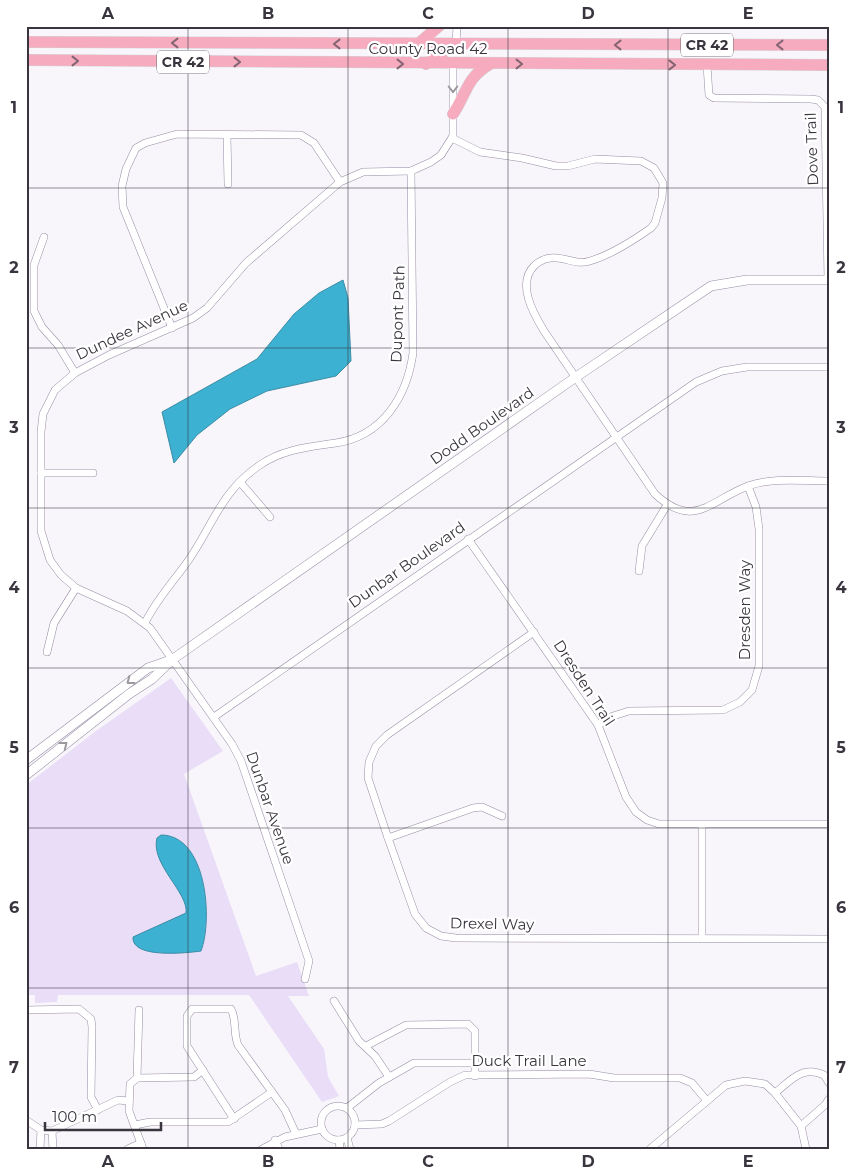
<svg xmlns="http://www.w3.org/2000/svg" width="855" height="1175" viewBox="0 0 855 1175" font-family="Montserrat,sans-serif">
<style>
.green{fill:#e9ddf8}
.water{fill:#3db1d1;stroke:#3c8ca5}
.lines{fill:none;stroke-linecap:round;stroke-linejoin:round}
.minor-casing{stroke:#978ca4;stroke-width:8}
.tertiary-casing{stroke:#978ca4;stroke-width:10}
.trunk-casing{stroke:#d3d2d5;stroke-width:12}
.minor{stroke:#fff;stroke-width:7}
.tertiary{stroke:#fff;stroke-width:9}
.trunk{stroke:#f6abbf;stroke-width:11}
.oneway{stroke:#856472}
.oneway2{stroke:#9c9a9e}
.grid{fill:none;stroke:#39343e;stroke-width:1;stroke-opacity:0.55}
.labels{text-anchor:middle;stroke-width:4.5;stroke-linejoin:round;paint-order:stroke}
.shield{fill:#fff;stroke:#747178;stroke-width:1}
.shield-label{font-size:14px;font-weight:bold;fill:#39343e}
.street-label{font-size:15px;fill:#39343e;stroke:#fff}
.neatline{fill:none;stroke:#39343e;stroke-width:2}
.grid-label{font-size:16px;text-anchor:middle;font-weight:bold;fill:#39343e}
</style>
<rect width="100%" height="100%" fill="#f8f6fb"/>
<g class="green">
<path d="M583,26H679V29Z"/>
<path d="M171,678L223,751L184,774L256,976L297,962L309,996H288L324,1049L328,1077L339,1096L322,1102L249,995H58L57,1002L35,1003V995H26V785L96,731Z"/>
</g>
<g class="water">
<path d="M343,280L348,298L351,361L336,376L267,391L230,409L197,435L174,463L162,412L257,359L294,314L319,293Z"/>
<path d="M161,835C207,835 213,920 201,951C187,953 131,959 133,937L186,913C189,893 150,864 157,838Z"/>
</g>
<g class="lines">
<defs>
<g id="minor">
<path d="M456,44L457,26"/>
<path d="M707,65L709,95L714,98L811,99L818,100L825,107L828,280"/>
<path d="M227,135L228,184"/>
<path d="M452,138L480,152L522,158L556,166H568L595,159L641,161L654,168L663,183L662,198L655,223L651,228C634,240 610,255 590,261C578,265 569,259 557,258C549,257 541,260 535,265C516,283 533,313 544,331L655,494C694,530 709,501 748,486C773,477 802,481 829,481"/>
<path d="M44,237L34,265V311L42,327L58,345L75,373"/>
<path d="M172,328L123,207L122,186L126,169L136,148L145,143L177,134L301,135L314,143L340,182"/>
<path d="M41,473H93"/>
<path d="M240,482L270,517"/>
<path d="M468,539L598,725L626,797L636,812L647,820L659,824H829"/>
<path d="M639,571L642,546L667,505"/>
<path d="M145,623C156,600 173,582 188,561C213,525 221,491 260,465C283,449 309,447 336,443C383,436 407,396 413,353L411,171"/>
<path d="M534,632L387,735L376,746L369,762L368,778L388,838L415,914L426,928L441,936L456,938L829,939"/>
<path d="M47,652L54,623L76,588"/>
<path d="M214,717L696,382L722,371L747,367H829"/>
<path d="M598,725L613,716L629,711L723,710L740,702L752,690L759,666V529L756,507L748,486"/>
<path d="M388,838L473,808L482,807L502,816"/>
<path d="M702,939V825"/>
<path d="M305,979L309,961L241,761L232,744L150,628L127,611L76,588L61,575L50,560L41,531V432L43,414L55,390L75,373L109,355L193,318L207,308L246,263L340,182L363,172L411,171L431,162L441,155L453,136V64"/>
<path d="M334,1001L359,1041L375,1056L389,1077"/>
<path d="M26,1010L79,1009L91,1019L92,1027L91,1097L98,1110"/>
<path d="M139,1010L137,1078L130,1084L129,1111L143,1149"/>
<path d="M366,1046L406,1025L468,1024L475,1031V1063"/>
<path d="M137,1078L194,1077L203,1070"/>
<path d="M775,1093C791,1080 802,1065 824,1075L829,1083"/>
<circle cx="338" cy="1123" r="17"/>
<path d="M347,1108L379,1083L414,1063H475V1076"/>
<path d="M234,1119L187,1046V1016L192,1009H231C237,1020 233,1033 238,1045L285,1110L296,1134"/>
<path d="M26,1120L41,1130L52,1131L118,1100L129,1101"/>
<path d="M135,1125L150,1122H228L272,1092"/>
<path d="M355,1125L382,1124L389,1121L450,1082L465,1075L589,1074L614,1078H680L692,1083L707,1101"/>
<path d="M801,1126L825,1105L829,1099"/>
<path d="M52,1131L53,1149"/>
<path d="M347,1138L350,1149"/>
<path d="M275,1140L279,1149"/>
<path d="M339,1140L340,1149"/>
<path d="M40,1149L41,1130"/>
<path d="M128,1149L141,1143"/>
<path d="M262,1149L285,1137L322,1129"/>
<path d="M650,1149L726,1085L745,1081L765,1084L775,1093L801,1126L806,1149"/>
</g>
<g id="tertiary">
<path d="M26,760L148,668L168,661"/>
<path d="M26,775L129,694L152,679L173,659L576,377L711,286L747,280H829"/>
</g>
<g id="trunk">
<path d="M26,42L829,45"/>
<path d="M418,44L439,26"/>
<path d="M26,60L829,65"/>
<path d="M426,64L456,44"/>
<path d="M453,114C467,93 466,78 490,64"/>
</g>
</defs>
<use href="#minor" class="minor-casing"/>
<use href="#tertiary" class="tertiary-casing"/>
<use href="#trunk" class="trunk-casing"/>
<use href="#minor" class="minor"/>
<use href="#tertiary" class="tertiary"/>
<use href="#trunk" class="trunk"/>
</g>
<defs><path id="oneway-chevron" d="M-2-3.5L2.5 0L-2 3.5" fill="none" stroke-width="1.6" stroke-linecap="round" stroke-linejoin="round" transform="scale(1.25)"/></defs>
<g class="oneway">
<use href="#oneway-chevron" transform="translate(175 43) rotate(-180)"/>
<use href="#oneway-chevron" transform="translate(337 44) rotate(-180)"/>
<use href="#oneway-chevron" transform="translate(618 45) rotate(-180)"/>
<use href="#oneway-chevron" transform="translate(780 45) rotate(-180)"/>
<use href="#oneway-chevron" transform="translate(75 61)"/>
<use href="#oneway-chevron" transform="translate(237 62)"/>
<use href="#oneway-chevron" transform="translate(400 64)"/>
<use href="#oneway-chevron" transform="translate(519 64)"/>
<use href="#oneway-chevron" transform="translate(672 65)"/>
</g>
<g class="oneway2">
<use href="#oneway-chevron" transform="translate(453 89) rotate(90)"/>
<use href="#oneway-chevron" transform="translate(130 681) rotate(143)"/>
<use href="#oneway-chevron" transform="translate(64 745) rotate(-38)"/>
</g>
<path class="grid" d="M188,26V1149M348,26V1149M508,26V1149M668,26V1149M26,188H829M26,348H829M26,508H829M26,668H829M26,828H829M26,988H829"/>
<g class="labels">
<g class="shield">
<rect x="681" y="33.5" width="52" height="23" rx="4"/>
<rect x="157" y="50.5" width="52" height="23" rx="4"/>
</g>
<g class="shield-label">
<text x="707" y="50">CR 42</text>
<text x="183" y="67">CR 42</text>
</g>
<g class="street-label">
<text x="428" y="54">County Road 42</text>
<text transform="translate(812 149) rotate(-92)" y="5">Dove Trail</text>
<text transform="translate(398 314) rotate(-88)" y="5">Dupont Path</text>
<text transform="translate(132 330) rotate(-25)" y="5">Dundee Avenue</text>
<text transform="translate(482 426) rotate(-35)" y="5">Dodd Boulevard</text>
<text transform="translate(407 565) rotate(-35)" y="5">Dunbar Boulevard</text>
<text transform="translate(745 610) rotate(-90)" y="5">Dresden Way</text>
<text transform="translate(584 683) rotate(57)" y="5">Dresden Trail</text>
<text transform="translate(270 808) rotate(71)" y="5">Dunbar Avenue</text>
<text transform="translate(492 924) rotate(1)" y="5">Drexel Way</text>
<text x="529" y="1066">Duck Trail Lane</text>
</g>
</g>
<rect width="855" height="1175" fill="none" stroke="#ffffff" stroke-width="55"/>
<path d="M45 1122v8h116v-8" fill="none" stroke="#39343e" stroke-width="2.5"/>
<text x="52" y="1122" font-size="15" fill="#39343e" stroke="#ffffff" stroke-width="4" paint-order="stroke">100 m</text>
<rect x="28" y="28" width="800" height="1120" class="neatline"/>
<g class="grid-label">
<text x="108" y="19">A</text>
<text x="268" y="19">B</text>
<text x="428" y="19">C</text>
<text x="588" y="19">D</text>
<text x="748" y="19">E</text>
<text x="14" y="113">1</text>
<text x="841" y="113">1</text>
<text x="14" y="273">2</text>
<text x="841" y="273">2</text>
<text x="14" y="433">3</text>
<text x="841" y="433">3</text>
<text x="14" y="593">4</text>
<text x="841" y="593">4</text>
<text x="14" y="753">5</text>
<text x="841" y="753">5</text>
<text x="14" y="913">6</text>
<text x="841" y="913">6</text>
<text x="14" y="1073">7</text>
<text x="841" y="1073">7</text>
<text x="108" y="1167">A</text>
<text x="268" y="1167">B</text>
<text x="428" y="1167">C</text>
<text x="588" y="1167">D</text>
<text x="748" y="1167">E</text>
</g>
</svg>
